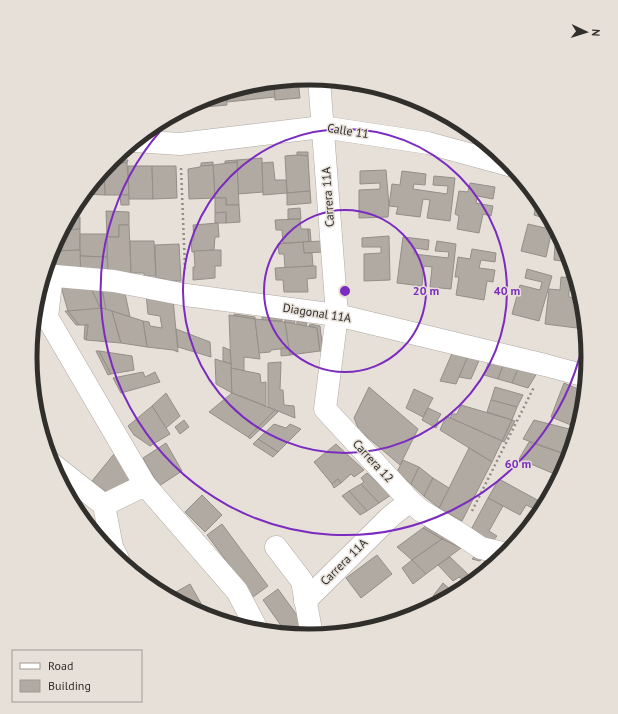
<svg xmlns="http://www.w3.org/2000/svg" width="618" height="714" viewBox="0 0 618 714" font-family="'PT Sans',sans-serif">
<style>
.building{fill:#b0aaa3;stroke:#948e88}
.lines{fill:none;stroke-linecap:round;stroke-linejoin:round}
.pedestrian-casing{stroke:#afa8a2;stroke-width:23}
.minor-casing{stroke:#afa8a2;stroke-width:23}
.path{stroke:#8f8b86;stroke-width:2.5;stroke-dasharray:2 3;stroke-linecap:butt}
.pedestrian{stroke:#fff;stroke-width:22}
.minor{stroke:#fff;stroke-width:22}
.ring{fill:none;stroke:#7b2cbf;stroke-width:2}
.labels{text-anchor:middle;stroke-width:3;stroke-linejoin:round;paint-order:stroke}
.street-label{font-size:12px;fill:#312f2c;stroke:#e7e0d9}
.rim{fill:none;stroke:#312f2c;stroke-width:5}
.centre{fill:#7b2cbf;stroke:#e7e0d9;stroke-width:2}
.ring-label{font-size:12px;text-anchor:middle;font-weight:bold;fill:#7b2cbf;stroke:#e7e0d9;stroke-width:3;stroke-linejoin:round;paint-order:stroke}
</style>
<rect width="100%" height="100%" fill="#e7e0d9"/>
<g class="building">
<path d="M298,79L300,98L275,100L273,81Z"/>
<path d="M273,81L275,97L227,102L226,92L255,83Z"/>
<path d="M353,82L364,83L379,88L378,94L352,91Z"/>
<path d="M226,92L227,105L183,109L202,99Z"/>
<path d="M392,92L413,98L412,101L392,98Z"/>
<path d="M297,152H308V156L297,155Z"/>
<path d="M297,155L308,156L310,191L287,193L285,156Z"/>
<path d="M262,158L263,192L238,194L237,160Z"/>
<path d="M115,160H128L127,163L115,162Z"/>
<path d="M237,160V162L225,163V161Z"/>
<path d="M110,162L127,163L129,195H105L104,169Z"/>
<path d="M213,162V165L201,166V163Z"/>
<path d="M237,162L239,205H226V198H215L213,165Z"/>
<path d="M273,162L275,180H286L287,193L263,195L262,163Z"/>
<path d="M213,165L215,198L189,199L188,169L200,167V166Z"/>
<path d="M128,166H152L153,199H129Z"/>
<path d="M152,166H176L177,198L153,199Z"/>
<path d="M104,169L105,195L83,194Z"/>
<path d="M386,170L389,206L388,217L359,218V190L380,189V183L360,184V171Z"/>
<path d="M402,171L426,174L425,185L414,184L413,189L447,194L448,186L433,185L434,176L455,178L450,221L427,218L430,200L423,199L420,217L396,214L398,207L389,206L392,184L400,185Z"/>
<path d="M470,183L495,187L493,199L477,196L476,203L493,206L491,216L483,214L479,233L457,229L459,216L455,214L459,191L468,192Z"/>
<path d="M310,191L311,203L287,205V193Z"/>
<path d="M120,195H129V205H121Z"/>
<path d="M215,198H226V205H239L240,222L226,223V212L215,213Z"/>
<path d="M536,204L543,206L553,225L546,257L521,251L528,224L545,228L547,219L534,215Z"/>
<path d="M300,208L301,219H288V209Z"/>
<path d="M106,211L129,212V225H119V237H107Z"/>
<path d="M226,212V223H215V213Z"/>
<path d="M69,217H80V229L69,230L68,218Z"/>
<path d="M300,219L301,229H308L309,242L283,243L282,230H276L275,220Z"/>
<path d="M218,223L219,237H215L214,250L192,252L191,240H194L193,225Z"/>
<path d="M119,225H129L131,273H108L107,237H119Z"/>
<path d="M80,229V250L56,251V242L62,230Z"/>
<path d="M308,229H310L311,241L309,242Z"/>
<path d="M556,230L567,250L570,262L554,260Z"/>
<path d="M80,234H107V257L80,256Z"/>
<path d="M389,236L390,280L364,281V254L381,253V247H362V238Z"/>
<path d="M403,237L429,240L428,250L415,248L414,254L448,258L449,252L435,251L437,241L456,244L451,289L430,287L432,267L424,266L422,286L397,283Z"/>
<path d="M130,241H154L156,276H144V273H131Z"/>
<path d="M322,241L323,252L304,253L303,242Z"/>
<path d="M56,242V266L46,267L51,250Z"/>
<path d="M303,242L304,253H312L313,266L285,268L284,254H279L278,244Z"/>
<path d="M179,244L181,281H166L165,279L156,278L155,245Z"/>
<path d="M472,249L496,253L495,262L481,260L479,268L495,270L493,282L487,281L484,300L456,295L459,277H455L458,257L470,259Z"/>
<path d="M80,250L81,269L56,266V251Z"/>
<path d="M214,250H221V266H215V278L193,280V267H195L194,251Z"/>
<path d="M80,256L107,257L108,273L81,274Z"/>
<path d="M313,266H316V278L307,279L308,292H284L283,280H276L275,268Z"/>
<path d="M527,269L552,276L539,321L512,314L520,285L540,290L542,282L525,278Z"/>
<path d="M561,277L575,278L579,291L569,290V297L581,299L583,303V308H579L577,328L545,324L549,289L560,290Z"/>
<path d="M59,280L89,284L101,309L68,311Z"/>
<path d="M89,284L102,288L106,310L101,309Z"/>
<path d="M102,288L125,293L130,317L106,310Z"/>
<path d="M146,294L173,299L178,352L173,350L147,347L143,321L149,322L150,326L162,328L160,316L148,314Z"/>
<path d="M102,308L112,311L121,343L86,340L88,325H79L68,311Z"/>
<path d="M65,311H68L79,325H76Z"/>
<path d="M112,311L143,321L147,347L121,343Z"/>
<path d="M234,314L255,317V319L234,316Z"/>
<path d="M229,315L255,319L260,359L244,357V371L231,368Z"/>
<path d="M262,317L282,318V321L262,320Z"/>
<path d="M255,319L285,322L289,348L271,350L270,352L259,353Z"/>
<path d="M285,319L295,321L294,324L285,322Z"/>
<path d="M297,321L307,323L306,326L297,324Z"/>
<path d="M285,322L317,328L320,351L290,355Z"/>
<path d="M310,324L320,326L323,351H320L317,328L309,326Z"/>
<path d="M85,325H88L86,340L84,339Z"/>
<path d="M176,329L210,342L211,357L178,347Z"/>
<path d="M223,347L230,350L231,364L223,361Z"/>
<path d="M281,348H289L290,355L281,356Z"/>
<path d="M96,351H99L111,374L108,375Z"/>
<path d="M99,351L132,356L134,370L111,374Z"/>
<path d="M453,351L469,354L456,384L440,381Z"/>
<path d="M469,354L481,356L471,379L459,377Z"/>
<path d="M490,358L504,363L498,379L484,375Z"/>
<path d="M215,359L231,364L232,393L216,384Z"/>
<path d="M281,362L280,390H283L284,405L294,406L295,418L268,407V363Z"/>
<path d="M504,363L519,367L512,383L498,379Z"/>
<path d="M519,367L537,373L528,388L512,383Z"/>
<path d="M231,368L260,374L261,383L266,382V406L232,393Z"/>
<path d="M143,372L145,377L155,372L160,382L121,393L113,378Z"/>
<path d="M564,383L585,392L583,410L576,427L551,417Z"/>
<path d="M369,387L418,429L400,465L359,430L354,418Z"/>
<path d="M495,387L523,395L517,407L491,400Z"/>
<path d="M414,389L433,398L423,417L406,408Z"/>
<path d="M166,393L180,416L166,428L152,406Z"/>
<path d="M232,393L275,410L248,437L209,412Z"/>
<path d="M491,400L517,407L512,420L487,412Z"/>
<path d="M461,405L512,420L502,441L450,418L452,414H457Z"/>
<path d="M152,406L170,434L150,446L134,435L128,426Z"/>
<path d="M428,408L441,414L437,421L439,422L436,428L422,420Z"/>
<path d="M275,410L278,412L250,439L248,437Z"/>
<path d="M446,416L502,441L492,462L440,430Z"/>
<path d="M184,420L189,427L180,434L175,427Z"/>
<path d="M512,420L515,421L504,442L502,441Z"/>
<path d="M534,420L577,431L571,451L568,455L523,439Z"/>
<path d="M274,424L286,428L290,424L301,429L278,452L258,439Z"/>
<path d="M258,439L278,452L273,457L253,444Z"/>
<path d="M529,442L568,455L557,475L519,459Z"/>
<path d="M166,443L182,471L159,486L143,458Z"/>
<path d="M336,444L364,470L354,477L351,474L341,483L338,479L332,484L314,462Z"/>
<path d="M469,448L492,462L462,521L439,508Z"/>
<path d="M114,454L136,471L114,498L92,481Z"/>
<path d="M403,460L419,467L411,484L397,472Z"/>
<path d="M419,467L433,478L424,496L411,484Z"/>
<path d="M367,473L391,495L379,503L361,484L364,482L361,478Z"/>
<path d="M433,478L449,488L439,508L424,496Z"/>
<path d="M338,479L341,483L334,488L332,484Z"/>
<path d="M499,479L541,502L537,510L526,505L520,515L488,498Z"/>
<path d="M361,484L379,503L367,511L349,491Z"/>
<path d="M349,491L367,511L360,515L342,496Z"/>
<path d="M202,495L222,515L205,532L185,512Z"/>
<path d="M488,498L503,506L489,531L497,536L491,543L467,537Z"/>
<path d="M538,508L542,511L541,512L522,535Z"/>
<path d="M222,524L268,586L253,597L207,535Z"/>
<path d="M425,526L432,531L444,537L442,539L423,528Z"/>
<path d="M423,528L442,539L412,560L397,547Z"/>
<path d="M444,537L452,541L463,547L461,548L442,539Z"/>
<path d="M442,539L461,548L426,574L412,560Z"/>
<path d="M477,554L484,556L480,561L472,559Z"/>
<path d="M377,555L392,574L361,598L346,578Z"/>
<path d="M450,557L473,579L467,583L459,577L453,581L438,565Z"/>
<path d="M488,558L498,561L486,571L480,566Z"/>
<path d="M412,560L426,574L413,584L402,568Z"/>
<path d="M443,583L452,591L457,585L464,589L440,602L433,596Z"/>
<path d="M190,584L207,614L205,616L172,598L169,596Z"/>
<path d="M278,589L304,625L291,634H287L263,600Z"/>
</g>
<g class="lines">
<defs>
<g id="pedestrian">
<path d="M52,275L47,317L145,485L237,591L258,631"/>
<path d="M51,463L104,505"/>
<path d="M104,505L112,547L118,559"/>
<path d="M104,505L145,485"/>
<path d="M276,547L302,581L312,636"/>
<path d="M305,601L390,517L410,501"/>
</g>
<g id="minor">
<path d="M319,79L337,315L325,409L410,501L420,510L460,534L481,548L507,554"/>
<path d="M134,141L180,144L322,127L428,143L512,166"/>
<path d="M44,275L114,281L186,295L337,315L545,365L586,376"/>
</g>
</defs>
<use href="#pedestrian" class="pedestrian-casing"/>
<use href="#minor" class="minor-casing"/>
<g class="path">
<path d="M181,168L185,269"/>
<path d="M472,511L534,387"/>
</g>
<use href="#pedestrian" class="pedestrian"/>
<use href="#minor" class="minor"/>
</g>
<g class="ring">
<circle cx="345" cy="291" r="81"/>
<circle cx="345" cy="291" r="162"/>
<path d="M585 333A244 244 0 1 1 180 111"/>
</g>
<g class="labels">
<g class="street-label">
<text transform="translate(348 131) rotate(9)" y="4">Calle 11</text>
<text transform="translate(328 197) rotate(-94)" y="4">Carrera 11A</text>
<text transform="translate(317 313) rotate(9)" y="4">Diagonal 11A</text>
<text transform="translate(373 461) rotate(47)" y="4">Carrera 12</text>
<text transform="translate(344 562) rotate(-45)" y="4">Carrera 11A</text>
</g>
</g>
<path d="M0 0H618V714H0ZM37 357a272 272 0 1 1 544 0a272 272 0 1 1-544 0Z" fill="#e7e0d9" fill-rule="evenodd"/>
<path class="rim" d="M37 357a272 272 0 1 1 544 0a272 272 0 1 1-544 0Z"/>
<circle cx="345" cy="291" r="6" class="centre"/>
<g class="ring-label">
<text x="426" y="295">20 m</text>
<text x="507" y="295">40 m</text>
<text x="518" y="468">60 m</text>
</g>
<rect x="12" y="650" width="130" height="52" fill="#e7e0d9" stroke="#9e9994"/>
<rect x="20" y="663" width="20" height="6" fill="#ffffff" stroke="#9e9994"/>
<text x="48" y="670" font-size="12" fill="#312f2c">Road</text>
<rect x="20" y="680" width="20" height="12" fill="#b0aaa3" stroke="#9e9994"/>
<text x="48" y="690" font-size="12" fill="#312f2c">Building</text>
<g transform="translate(586 32) rotate(94)" stroke="#e7e0d9" stroke-width="3" paint-order="stroke">
<path d="M0-3L7 15L0 10L-7 15Z" fill="#312f2c"/>
<text y="-6" font-size="11" font-weight="bold" text-anchor="middle" fill="#312f2c">N</text>
</g>
</svg>
